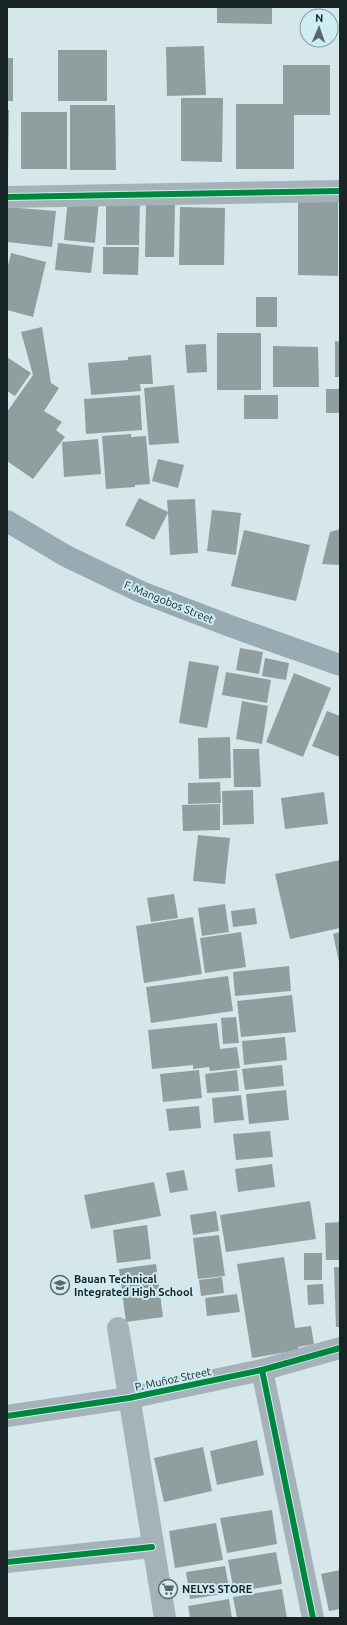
<svg xmlns="http://www.w3.org/2000/svg" width="347" height="1625" viewBox="0 0 347 1625" font-family="Ubuntu,sans-serif">
<style>
.building{fill:#919ea0}
.lines{fill:none;stroke-linecap:round;stroke-linejoin:round}
.street{stroke:#a6b2b9;stroke-width:22}
.primary{stroke:#99abb2;stroke-width:22}
.cycleway-casing{stroke:#ceecf3;stroke-width:8}
.cycleway{stroke:#00873e;stroke-width:6}
.labels{text-anchor:middle;stroke-width:4;stroke-linejoin:round;paint-order:stroke}
.street-label{font-size:11px;fill:#172325;stroke:#ceecf3}
.poi-label{font-size:11px;font-weight:bold;fill:#172325;stroke:#ceecf3;text-anchor:start}
</style>
<rect width="100%" height="100%" fill="#d6e7eb"/>
<g class="building">
<path d="M217,7H272V24L217,23Z"/>
<path d="M204,46L206,95L167,96L166,47Z"/>
<rect x="58" y="50" width="49" height="51"/>
<rect x="7" y="58" width="6" height="43"/>
<path d="M283,65H330V115H294V169H236V104H283Z"/>
<path d="M181,98H223L222,162L181,161Z"/>
<path d="M70,105H115L116,170H70Z"/>
<path d="M7,110H9L8,172H7Z"/>
<rect x="21" y="112" width="46" height="57"/>
<path d="M68,197L99,200L95,243L64,240Z"/>
<path d="M106,198H140L139,245H106Z"/>
<path d="M298,198H338V276L298,275Z"/>
<path d="M146,203H175L174,257H145Z"/>
<path d="M7,207L56,211L52,247L7,242Z"/>
<path d="M180,207L225,208L224,265H179Z"/>
<path d="M58,243L94,247L91,273L55,270Z"/>
<path d="M103,247H139L138,275L103,274Z"/>
<path d="M11,253L46,262L33,317L7,310V269Z"/>
<rect x="256" y="297" width="21" height="30"/>
<path d="M42,327L51,383L59,388L44,411L62,422L56,430L65,437L33,479L7,461V412L33,375L21,332Z"/>
<rect x="217" y="333" width="44" height="57"/>
<path d="M335,341L340,342V377H335Z"/>
<path d="M206,344L207,372L187,373L185,345Z"/>
<path d="M273,346L318,347L319,387H273Z"/>
<path d="M151,355L153,384H140L141,391L91,395L88,363L128,360V357Z"/>
<path d="M7,357L31,373L15,396L7,391Z"/>
<path d="M174,385L179,443L149,445L144,388Z"/>
<rect x="326" y="389" width="14" height="24"/>
<path d="M140,395L142,430L86,434L84,399Z"/>
<rect x="244" y="395" width="34" height="24"/>
<path d="M131,434V437L146,436L150,484L135,485V487L106,489L102,436Z"/>
<path d="M98,439L101,474L64,477L62,442Z"/>
<path d="M158,459L184,465L178,488L152,481Z"/>
<path d="M139,498L168,512L167,500L195,499L198,553L170,555L168,513L154,540L125,525Z"/>
<path d="M212,510L241,513L236,555L207,551Z"/>
<path d="M340,529L339,565L322,564L330,532Z"/>
<path d="M244,530L310,545L296,601L231,586Z"/>
<path d="M240,648L263,652L259,674L236,670Z"/>
<path d="M265,658L289,663L286,680L262,676Z"/>
<path d="M189,661L219,666L207,728L179,723Z"/>
<path d="M226,672L271,680L267,703L222,695Z"/>
<path d="M294,673L331,688L303,757L266,742Z"/>
<path d="M242,701L268,706L262,744L236,739Z"/>
<path d="M327,711L340,716V757L312,746Z"/>
<path d="M230,737L231,778L199,779L198,738Z"/>
<path d="M233,749H259L261,787H234Z"/>
<path d="M220,782L221,803L188,804V783Z"/>
<path d="M253,790L254,824L223,825L222,791Z"/>
<path d="M324,792L328,824L285,829L281,798Z"/>
<path d="M220,804V830L183,831L182,805Z"/>
<path d="M198,835L230,838L225,884L193,881Z"/>
<path d="M340,860V928L290,939L275,874Z"/>
<path d="M174,894L178,918L151,922L147,898Z"/>
<path d="M225,904L229,932L202,936L198,908Z"/>
<path d="M255,908L257,924L233,927L231,911Z"/>
<path d="M193,917L202,974L144,983L136,926Z"/>
<path d="M241,932L246,967L205,973L200,938Z"/>
<path d="M340,932V962H339L333,934Z"/>
<path d="M289,966L291,991L235,996L233,972Z"/>
<path d="M228,976L233,1011L151,1023L146,987Z"/>
<path d="M292,995L296,1032L241,1037L237,1001Z"/>
<path d="M236,1017L239,1043L223,1044L221,1018Z"/>
<path d="M217,1023L220,1049L237,1047L240,1068L210,1071L209,1067L193,1069V1065L152,1069L148,1030Z"/>
<path d="M285,1037L287,1060L244,1065L242,1041Z"/>
<path d="M282,1065L284,1086L245,1090L242,1069Z"/>
<path d="M199,1070L202,1098L163,1102L160,1074Z"/>
<path d="M237,1070L239,1091L207,1093L205,1074Z"/>
<path d="M286,1090L289,1120L249,1124L246,1094Z"/>
<path d="M241,1095L244,1120L214,1123L212,1098Z"/>
<path d="M199,1106L201,1128L169,1131L166,1109Z"/>
<path d="M270,1131L273,1157L236,1160L233,1134Z"/>
<path d="M272,1164L275,1187L238,1192L235,1169Z"/>
<path d="M184,1170L188,1190L170,1193L166,1173Z"/>
<path d="M154,1182L161,1216L91,1229L84,1195Z"/>
<path d="M310,1201L316,1239L226,1252L220,1215Z"/>
<path d="M216,1211L219,1231L193,1235L190,1215Z"/>
<path d="M340,1222V1260H326L325,1223Z"/>
<path d="M147,1225L151,1259L117,1263L113,1230Z"/>
<path d="M219,1235L225,1276L198,1279L193,1238Z"/>
<rect x="304" y="1253" width="18" height="27"/>
<path d="M284,1257L295,1328L311,1326L314,1344L298,1347L299,1350L252,1358L237,1264Z"/>
<path d="M156,1264L163,1317L126,1322L119,1269Z"/>
<path d="M334,1267H340V1327H336Z"/>
<path d="M222,1277L224,1293L201,1296L199,1280Z"/>
<path d="M323,1284L324,1304L308,1305L307,1285Z"/>
<path d="M237,1294L240,1312L207,1316L205,1298Z"/>
<path d="M257,1440L264,1475L217,1485L210,1451Z"/>
<path d="M203,1447L212,1491L164,1502L154,1458Z"/>
<path d="M272,1510L277,1544L227,1553L220,1518Z"/>
<path d="M216,1523L223,1560L175,1568L169,1531Z"/>
<path d="M276,1552L282,1584L234,1592L228,1560Z"/>
<path d="M225,1566L230,1593L190,1599L186,1572Z"/>
<path d="M340,1570V1609L329,1611L321,1574Z"/>
<path d="M282,1589L287,1618H237L233,1597Z"/>
<path d="M229,1599L232,1618H190L188,1606Z"/>
</g>
<g class="lines">
<g class="street">
<path d="M7,197L340,191"/>
<path d="M118,1328L165,1618"/>
<path d="M262,1370L313,1618"/>
<path d="M7,1416L129,1398L262,1370L340,1348"/>
<path d="M7,1562L152,1547"/>
</g>
<path class="primary" d="M7,521L66,556L141,592L230,626L340,665"/>
<defs>
<g id="cycleway">
<path d="M7,197L340,191"/>
<path d="M262,1370L313,1618"/>
<path d="M7,1416L129,1398L262,1370L340,1348"/>
<path d="M7,1562L152,1547"/>
</g>
</defs>
<use href="#cycleway" class="cycleway-casing"/>
<use href="#cycleway" class="cycleway"/>
</g>
<defs>
<symbol id="school-ring" viewBox="-11 -11 22 22"><circle r="9.5" fill="#ceecf3" stroke="#5a686a" stroke-width="1.5"/><path d="M0-5L7-2L0 1L-7-2ZM-4 1L0 2.5L4 1V4Q0 6-4 4Z" fill="#5a686a"/></symbol>
<symbol id="supermarket-ring" viewBox="-11 -11 22 22"><circle r="9.5" fill="#ceecf3" stroke="#5a686a" stroke-width="1.5"/><path d="M-6-5.5h2.5l.6 2H6L4.5 2H-2.5L-4.4-4H-6ZM-1.5 3.2a1.3 1.3 0 1 0 .1 0ZM3 3.2a1.3 1.3 0 1 0 .1 0Z" fill="#5a686a"/></symbol>
</defs>
<g fill-rule="evenodd">
<use href="#school-ring" x="49" y="1274" width="22" height="22"/>
<use href="#supermarket-ring" x="157" y="1578" width="22" height="22"/>
</g>
<g class="labels">
<g class="street-label">
<text transform="translate(169 602) rotate(22)" y="4">F. Mangobos Street</text>
<text transform="translate(173 1379) rotate(-12)" y="4">P. Muñoz Street</text>
</g>
<g class="poi-label">
<text x="74" y="1283">Bauan Technical<tspan x="74" dy="13">Integrated High School</tspan></text>
<text x="182" y="1593">NELYS STORE</text>
</g>
</g>
<rect width="347" height="1625" fill="none" stroke="#172325" stroke-width="16"/>
<g transform="translate(319 28) rotate(2)"><circle r="19" fill="#ceecf3" stroke="#859ca1"/>
<path d="M0-3L7 15L0 10L-7 15Z" fill="#5a686a"/>
<text y="-6" font-size="11" font-weight="bold" text-anchor="middle" fill="#172325">N</text>
</g>
</svg>
